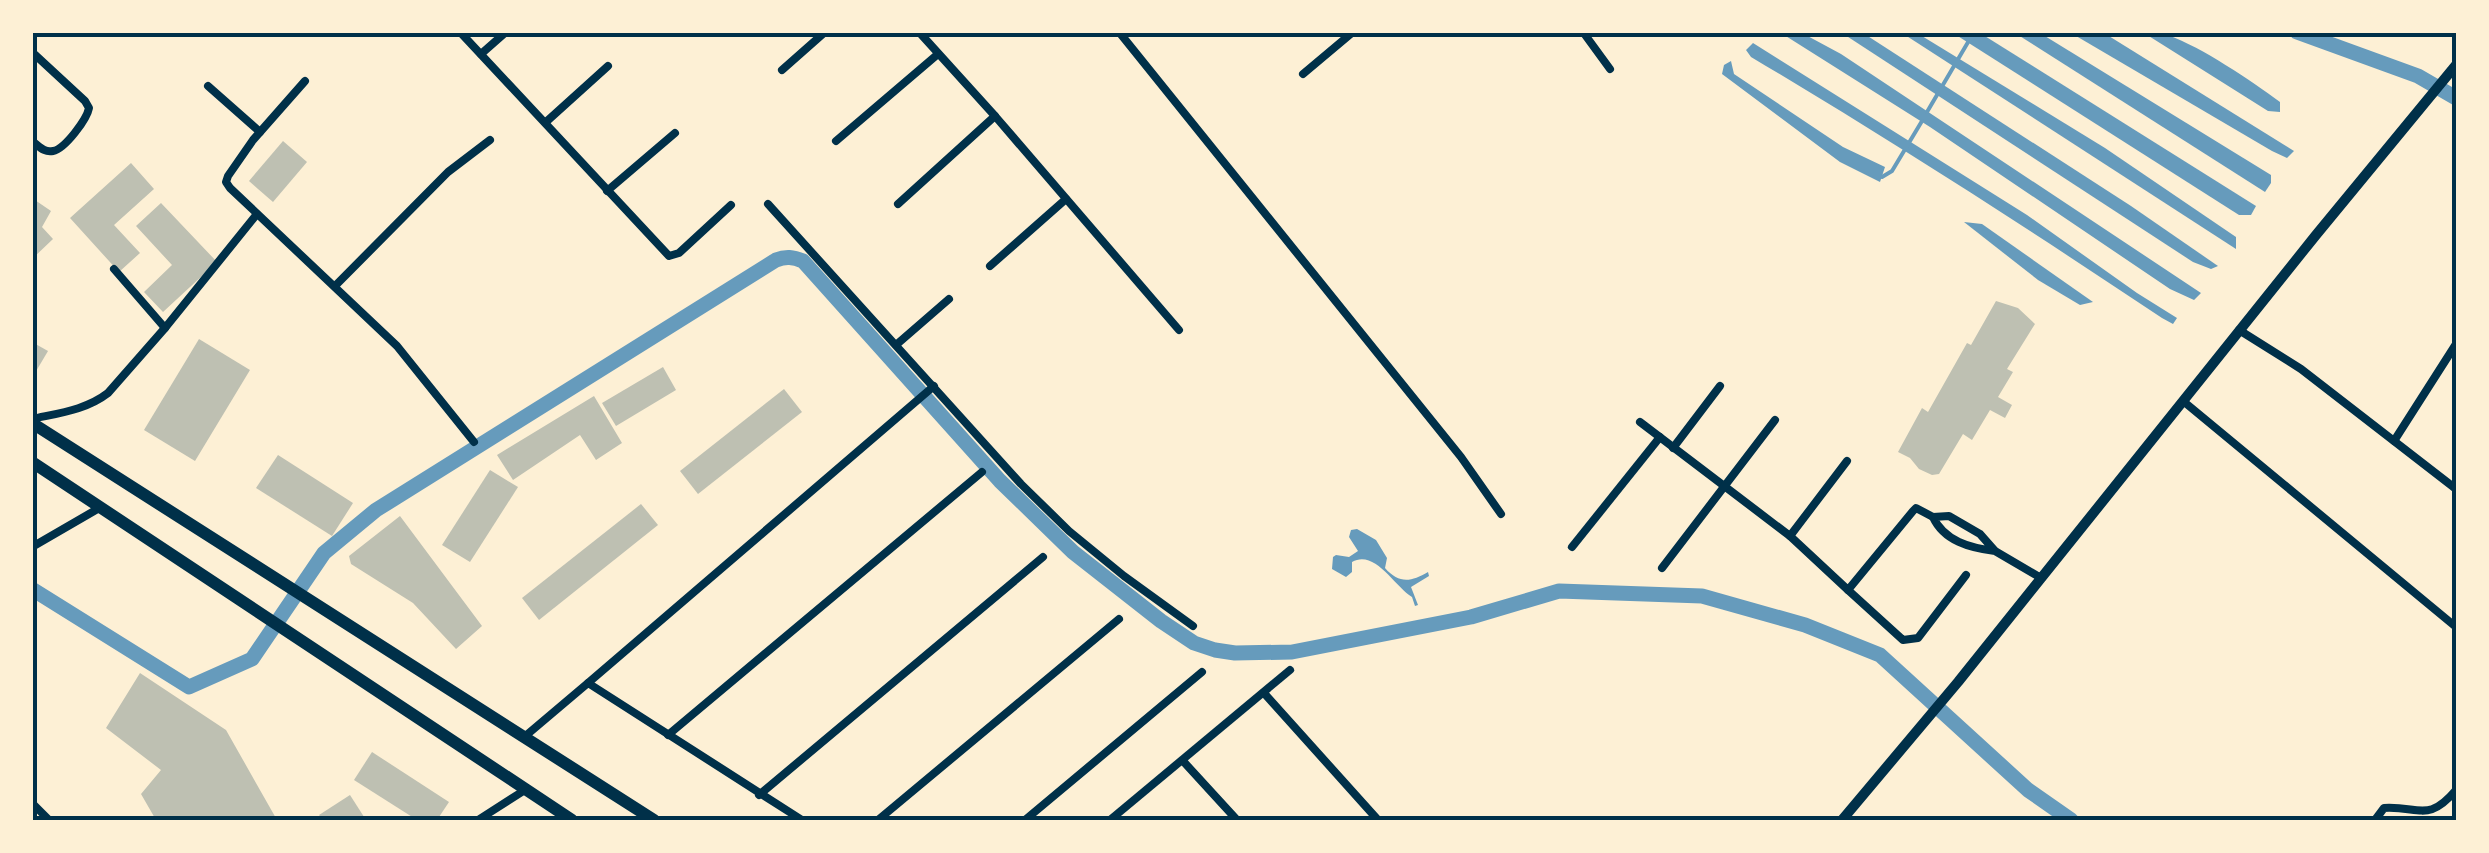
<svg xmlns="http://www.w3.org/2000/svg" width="2489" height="853" viewBox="0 0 2489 853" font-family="'Work Sans',sans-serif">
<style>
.water{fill:#669bbc}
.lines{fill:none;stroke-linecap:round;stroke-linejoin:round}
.stream{stroke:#669bbc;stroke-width:4}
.canal{stroke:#669bbc;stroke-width:15}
.building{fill:#bec0b2}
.minor{stroke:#003049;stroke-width:8}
.tertiary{stroke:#003049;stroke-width:10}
.primary{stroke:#003049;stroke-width:12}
.neatline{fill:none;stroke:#003049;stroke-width:4}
</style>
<rect width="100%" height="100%" fill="#fdf0d5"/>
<g class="water">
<path d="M1781,33H1802L1841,54L2201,293L2194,300L2170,289L1930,127Z"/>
<path d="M1842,33H1863L2131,206L2218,266L2211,269L2193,262Z"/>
<path d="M1902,33H1917L2105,148L2236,237V249Z"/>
<path d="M1953,33H1980L2256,206L2251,215H2239Z"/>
<path d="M2015,33H2040L2271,175V183L2265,192Z"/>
<path d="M2071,33H2104L2294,151L2287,158L2272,151Z"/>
<path d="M2144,33C2153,32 2161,32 2168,35C2203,48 2250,80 2280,102V112L2268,111Z"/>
<path d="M1753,43L2027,215L2137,293L2177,318L2173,324L2162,318C2027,228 1891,140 1751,57L1746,50Z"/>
<path d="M1731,61L1734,74L1843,147L1885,167L1880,182L1840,162L1722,74L1724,65Z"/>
<path d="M1964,222L1982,224L2093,302L2080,305L2038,280Z"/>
<path d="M1357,529L1376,540L1387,558L1385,568C1399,584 1411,582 1428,572L1429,576L1411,587L1418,605L1415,606L1412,597C1394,586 1375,549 1352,562V572L1346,577L1332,569L1333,557L1336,555L1349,557L1358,551L1349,537L1351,530Z"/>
</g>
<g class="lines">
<g class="stream">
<path d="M1927,112L1974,32"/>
<path d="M1882,177L1892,171L1922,121"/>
</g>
<g class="canal">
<path d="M2297,32L2418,76L2456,98"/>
<path d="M32,589L189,687L252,659L324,553L376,510L776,260C786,256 793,257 803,261L1000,481L1073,552L1161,621L1194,643L1215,650L1235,653L1292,652L1471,617L1559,591L1702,596L1805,625L1880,655L2028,790L2071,820"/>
</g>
</g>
<g class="building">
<path d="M283,141L307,162L273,202L249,181Z"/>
<path d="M131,163L154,189L114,225L140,253L119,272L70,218Z"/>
<path d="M32,198L51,211L42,227L53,239L32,259Z"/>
<path d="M161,203L217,262L163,312L144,292L172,265L136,226Z"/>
<path d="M1996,301L2018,308L2035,324L2007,369L2013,372L1998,397L2012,405L2005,418L1990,410L1972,440L1963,434L1939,474L1932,475L1919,469L1910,458L1898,452L1922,408L1928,412L1967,343L1971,345Z"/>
<path d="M199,339L250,370L195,461L144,430Z"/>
<path d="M32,342L48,351L32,378Z"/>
<path d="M663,367L676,390L616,426L602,403Z"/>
<path d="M784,389L802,412L698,494L680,471Z"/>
<path d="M594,396L622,443L596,460L580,435L513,480L497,455Z"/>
<path d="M278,455L353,503L332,536L256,488Z"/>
<path d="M490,470L518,487L470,562L442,545Z"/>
<path d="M641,504L658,525L539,620L522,598Z"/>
<path d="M400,516L482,626L456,649L413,603L351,564L349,556Z"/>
<path d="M140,673L226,730L277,820H156L141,794L161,770L106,728Z"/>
<path d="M372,752L449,802L437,820H417L354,780Z"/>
<path d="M350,795L366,820H323L319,815Z"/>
</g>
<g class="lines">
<g class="minor">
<path d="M460,32L669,256L679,253L731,205"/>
<path d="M919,32L995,116L1179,330"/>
<path d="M1119,32L1461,457L1501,514"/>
<path d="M1583,32L1610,69"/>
<path d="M32,52L85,101L89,108C87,119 65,149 53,151C44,153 39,146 32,141"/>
<path d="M481,54L506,32"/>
<path d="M782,70L825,32"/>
<path d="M1303,74L1353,32"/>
<path d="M305,81L253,140L228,176L226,182L230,188L397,346L474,442"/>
<path d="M208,86L260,132"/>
<path d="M546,122L608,66"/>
<path d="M836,141L938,54"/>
<path d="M607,191L675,133"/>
<path d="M768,204L1021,484L1069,531L1124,576L1193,626"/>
<path d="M898,204L995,116"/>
<path d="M990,266L1066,199"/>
<path d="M114,269L165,328"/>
<path d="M335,286L448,172L490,140"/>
<path d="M2239,330L2301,369L2456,489"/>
<path d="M896,345L949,299"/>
<path d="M2183,401L2456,627"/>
<path d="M32,419C59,413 86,410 108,393L165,328L257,214"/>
<path d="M1640,422L1790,536L1848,590L1913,511L1916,508L1933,517"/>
<path d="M2394,441L2456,344"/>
<path d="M1673,448L1720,386"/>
<path d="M1790,536L1847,461"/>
<path d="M32,547L101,507"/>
<path d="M1572,547L1660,437"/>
<path d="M1995,551C1970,548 1944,541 1933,517L1949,516L1980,534L1995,551L2041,578"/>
<path d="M1662,568L1775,420"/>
<path d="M1848,590L1903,640L1918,638L1966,575"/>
<path d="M588,683L934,386"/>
<path d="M1264,693L1378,820"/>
<path d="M668,735L982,472"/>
<path d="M523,738L588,683L802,820"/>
<path d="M1183,761L1237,820"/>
<path d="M759,795L1043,557"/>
<path d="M32,803L49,820"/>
<path d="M478,820L525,790"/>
<path d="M878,820L1119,619"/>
<path d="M1025,820L1202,672"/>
<path d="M1110,820L1290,670"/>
<path d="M2375,820L2384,808C2420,806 2428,823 2456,790"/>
</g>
<path class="tertiary" d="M1842,820L1958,682L2316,235L2456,65"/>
<g class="primary">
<path d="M32,423L654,820"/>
<path d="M32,462L572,820"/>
</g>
</g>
<rect width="2489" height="853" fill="none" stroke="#fdf0d5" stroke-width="70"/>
<rect x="35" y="35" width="2419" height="783" class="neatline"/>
</svg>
